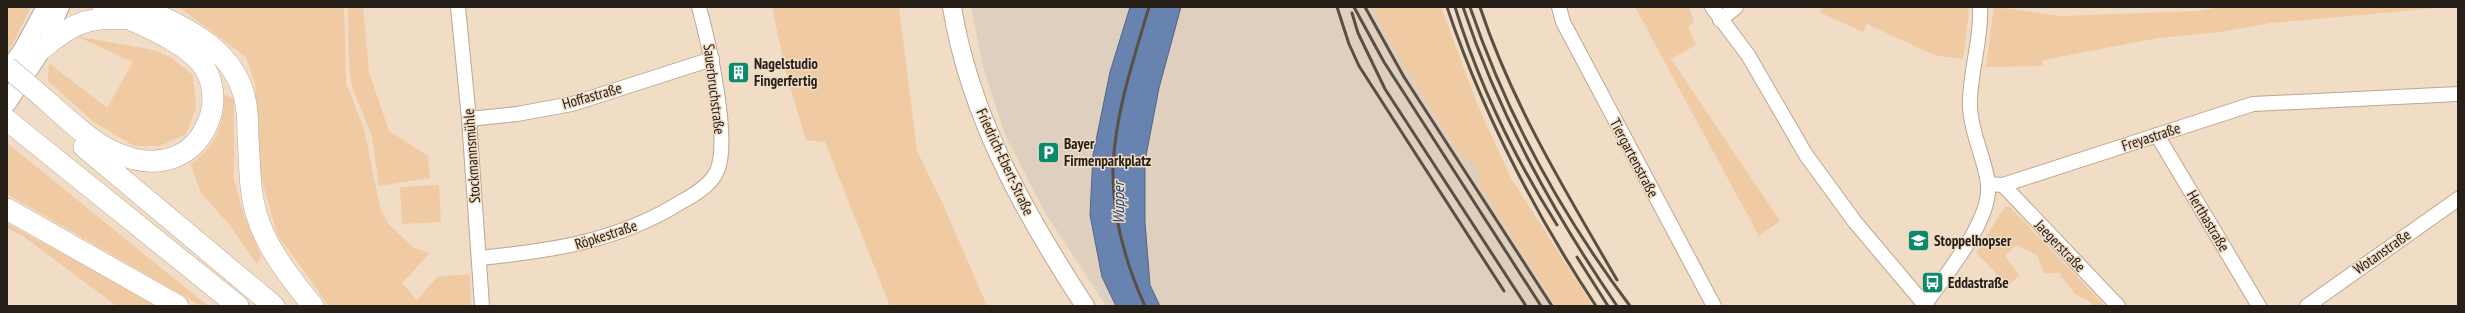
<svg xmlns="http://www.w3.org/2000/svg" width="2465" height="313" viewBox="0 0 2465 313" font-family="'PT Sans Narrow',sans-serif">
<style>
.industrial{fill:#dfcfbe}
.green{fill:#f0caa2}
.water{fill:#6983b0;stroke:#556582}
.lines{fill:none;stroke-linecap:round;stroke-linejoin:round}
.minor-casing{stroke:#bba792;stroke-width:16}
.major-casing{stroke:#bba792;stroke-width:20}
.highway-casing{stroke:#bba792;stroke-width:22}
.minor{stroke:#fff;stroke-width:14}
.major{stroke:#fff;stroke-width:18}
.highway{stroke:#fff;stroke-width:21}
.rail{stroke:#594f43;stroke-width:3}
.highway-bridge-casing{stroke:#bba792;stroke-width:22;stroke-linecap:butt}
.highway-bridge{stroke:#fff;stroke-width:21}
.labels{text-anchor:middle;stroke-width:3;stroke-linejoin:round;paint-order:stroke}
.poi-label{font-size:15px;font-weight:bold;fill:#272018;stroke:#f1dcc6;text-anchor:start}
.street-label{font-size:15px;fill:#272018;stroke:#f1dcc6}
.water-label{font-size:16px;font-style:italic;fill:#22447d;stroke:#f1dcc6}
</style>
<rect width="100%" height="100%" fill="#f1dcc6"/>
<path class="industrial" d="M971,7H1372L1404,65L1460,155L1474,162L1480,172V186L1556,306H1106L1046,214L1006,137L983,67Z"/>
<g class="green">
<path d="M7,7H31L8,53L7,52Z"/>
<path d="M179,7H344L346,83L364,129L380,208L389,225L414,248L430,253L402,283L417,300L437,277L470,274L471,306H329L277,234L258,166L255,84L246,57Z"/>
<path d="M348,7H363L369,72L389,131L428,156L430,178L379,186L372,136L352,87L349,64Z"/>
<path d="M772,7H899L917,151L945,209L987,306H890L825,142L806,140L786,73Z"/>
<path d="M1372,7H1441L1478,106L1511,178L1593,306H1556L1480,186C1480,167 1477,163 1460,155L1404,65Z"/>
<path d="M1635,7H1689L1694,22L1688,27L1696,45L1671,59L1780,221L1759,236Z"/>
<path d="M1825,7H1966L1969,12L1963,59L1934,55L1867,24L1863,32L1819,12Z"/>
<path d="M1994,7L2061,16L2198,11L2220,7H2448L2271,23L2220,32L2158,38L2043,60V66L1986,67Z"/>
<path d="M76,36L153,50L170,57L193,75L196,108L186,134L160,146H134L94,122L48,81L49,63L107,108L133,62Z"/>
<path d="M224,95L234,98V178L244,216L261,256L257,264L229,224L201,193L191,165C217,142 223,130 224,95Z"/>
<path d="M7,143L208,306H201L7,194Z"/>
<path d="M439,185L441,222L402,224L400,187Z"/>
<path d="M2005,207H2010L2105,306H2091V302L2075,294L2059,273H2044L2037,255L2016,245L2005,256L2019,275L2008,286L1976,252Z"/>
<path d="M7,223L141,297L156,306H117L23,236L7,228Z"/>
</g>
<path class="water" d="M1130,7H1181L1159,88L1145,161V222L1150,285L1160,306H1116L1102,277L1090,215L1093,155L1110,72Z"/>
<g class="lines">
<defs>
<g id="minor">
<path d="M458,7L469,119L482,306"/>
<path d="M1559,7L1563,22L1714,306"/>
<path d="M1712,7L1748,55L1806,155L1855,222L1925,305"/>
<path d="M1720,20L1736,7"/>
<path d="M44,45L62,7"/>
<path d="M469,119L517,114L572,104L712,59"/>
<path d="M2157,135L2259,306"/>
<path d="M1988,184L2003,185L2253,104L2458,94"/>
<path d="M2003,185L2118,306"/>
<path d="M479,258C551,251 619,241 681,202C694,195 711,185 717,171C731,140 708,40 699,7"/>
<path d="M1924,306C1944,276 1992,221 1988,184C1985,158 1971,134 1970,107C1969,73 1982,40 1980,7"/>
<path d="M2307,306L2458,199"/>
</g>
<g id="major">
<path d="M952,7C970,117 1025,214 1085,306"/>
<path d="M7,72L22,51L46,7"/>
<path d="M7,103L42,49"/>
</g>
<g id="highway">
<path d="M140,7C185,27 238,50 246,105C248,116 248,127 248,138C250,164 249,188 256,213C266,248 291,279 313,306"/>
<path d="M42,49C69,26 86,16 123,19"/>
<path d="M32,88C55,107 88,141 114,152C155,171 197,161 211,114C215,99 213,81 204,67C186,40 132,21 103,7"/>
<path d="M7,120L238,306"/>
<path d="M84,147L274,306"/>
<path d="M7,209L178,306"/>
</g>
</defs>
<use href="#minor" class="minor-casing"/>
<use href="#major" class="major-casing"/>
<use href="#highway" class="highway-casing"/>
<use href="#minor" class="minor"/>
<use href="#major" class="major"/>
<use href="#highway" class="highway"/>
<g class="rail">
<path d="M1337,7L1349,44L1359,66L1504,291"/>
<path d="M1354,7L1384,62L1541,306"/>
<path d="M1365,7L1404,77L1552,306"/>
<path d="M1447,7C1483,114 1534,212 1596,306"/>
<path d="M1455,7C1479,84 1514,157 1557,225"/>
<path d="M1463,7C1499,115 1553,212 1617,306"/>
<path d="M1470,7C1507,116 1561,214 1630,306"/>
<path d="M1480,7C1512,104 1566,192 1617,280"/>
<path d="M1352,13L1358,33L1385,89L1526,306"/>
<path d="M1577,257L1608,306"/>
<path d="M1145,306C1125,262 1112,216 1113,168C1115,113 1134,58 1149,7"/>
</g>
<defs>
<path id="highway-bridge" d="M7,67L32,88"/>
</defs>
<use href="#highway-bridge" class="highway-bridge-casing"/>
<use href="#highway-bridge" class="highway-bridge"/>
</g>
<defs>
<symbol id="building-square" viewBox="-11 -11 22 22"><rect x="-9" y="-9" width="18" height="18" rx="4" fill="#0a896c" stroke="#f1dcc6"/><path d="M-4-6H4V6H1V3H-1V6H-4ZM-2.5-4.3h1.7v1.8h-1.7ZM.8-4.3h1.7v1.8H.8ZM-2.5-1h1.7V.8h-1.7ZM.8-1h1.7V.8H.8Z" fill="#fff"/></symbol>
<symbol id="parking-square" viewBox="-11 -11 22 22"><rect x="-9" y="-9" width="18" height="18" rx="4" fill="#0a896c" stroke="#f1dcc6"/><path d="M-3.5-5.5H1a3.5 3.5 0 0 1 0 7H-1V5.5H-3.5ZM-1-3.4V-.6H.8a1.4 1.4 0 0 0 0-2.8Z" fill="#fff"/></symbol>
<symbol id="school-square" viewBox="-11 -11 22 22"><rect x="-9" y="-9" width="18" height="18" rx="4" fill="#0a896c" stroke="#f1dcc6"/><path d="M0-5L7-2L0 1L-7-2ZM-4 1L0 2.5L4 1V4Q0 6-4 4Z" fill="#fff"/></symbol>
<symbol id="bus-square" viewBox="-11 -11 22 22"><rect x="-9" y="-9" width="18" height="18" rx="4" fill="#0a896c" stroke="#f1dcc6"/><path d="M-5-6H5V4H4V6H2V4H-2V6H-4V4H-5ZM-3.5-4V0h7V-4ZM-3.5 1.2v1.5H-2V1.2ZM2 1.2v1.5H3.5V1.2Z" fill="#fff"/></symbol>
</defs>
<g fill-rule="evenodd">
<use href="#building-square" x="726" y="60" width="25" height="25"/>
<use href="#parking-square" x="1036" y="140" width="25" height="25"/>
<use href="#school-square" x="1906" y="228" width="25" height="25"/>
<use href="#bus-square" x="1920" y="270" width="25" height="25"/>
</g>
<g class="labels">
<g class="poi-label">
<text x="754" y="69">Nagelstudio<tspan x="754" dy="17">Fingerfertig</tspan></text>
<text x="1064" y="149">Bayer<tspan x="1064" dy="17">Firmenparkplatz</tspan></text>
<text x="1934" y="246">Stoppelhopser</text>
<text x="1948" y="288">Eddastraße</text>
</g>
<g class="street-label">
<text transform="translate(714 89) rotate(83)" y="5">Sauerbruchstraße</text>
<text transform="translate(592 96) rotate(-16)" y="5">Hoffastraße</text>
<text transform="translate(2151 137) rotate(-18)" y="5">Freyastraße</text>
<text transform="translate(472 156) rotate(-94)" y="5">Stockmannsmühle</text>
<text transform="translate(1634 158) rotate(62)" y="5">Tiergartenstraße</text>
<text transform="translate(1005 162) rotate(65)" y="5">Friedrich-Ebert-Straße</text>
<text transform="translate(2208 221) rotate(59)" y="5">Herthastraße</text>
<text transform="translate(606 235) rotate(-18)" y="5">Röpkestraße</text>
<text transform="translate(2060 246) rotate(46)" y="5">Jaegerstraße</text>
<text transform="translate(2382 252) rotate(-35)" y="5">Wotanstraße</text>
</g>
<g class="water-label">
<text transform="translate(1118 203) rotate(-90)" y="6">Wupper</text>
</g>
</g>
<rect width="2465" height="313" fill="none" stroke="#272018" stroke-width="16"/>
</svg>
